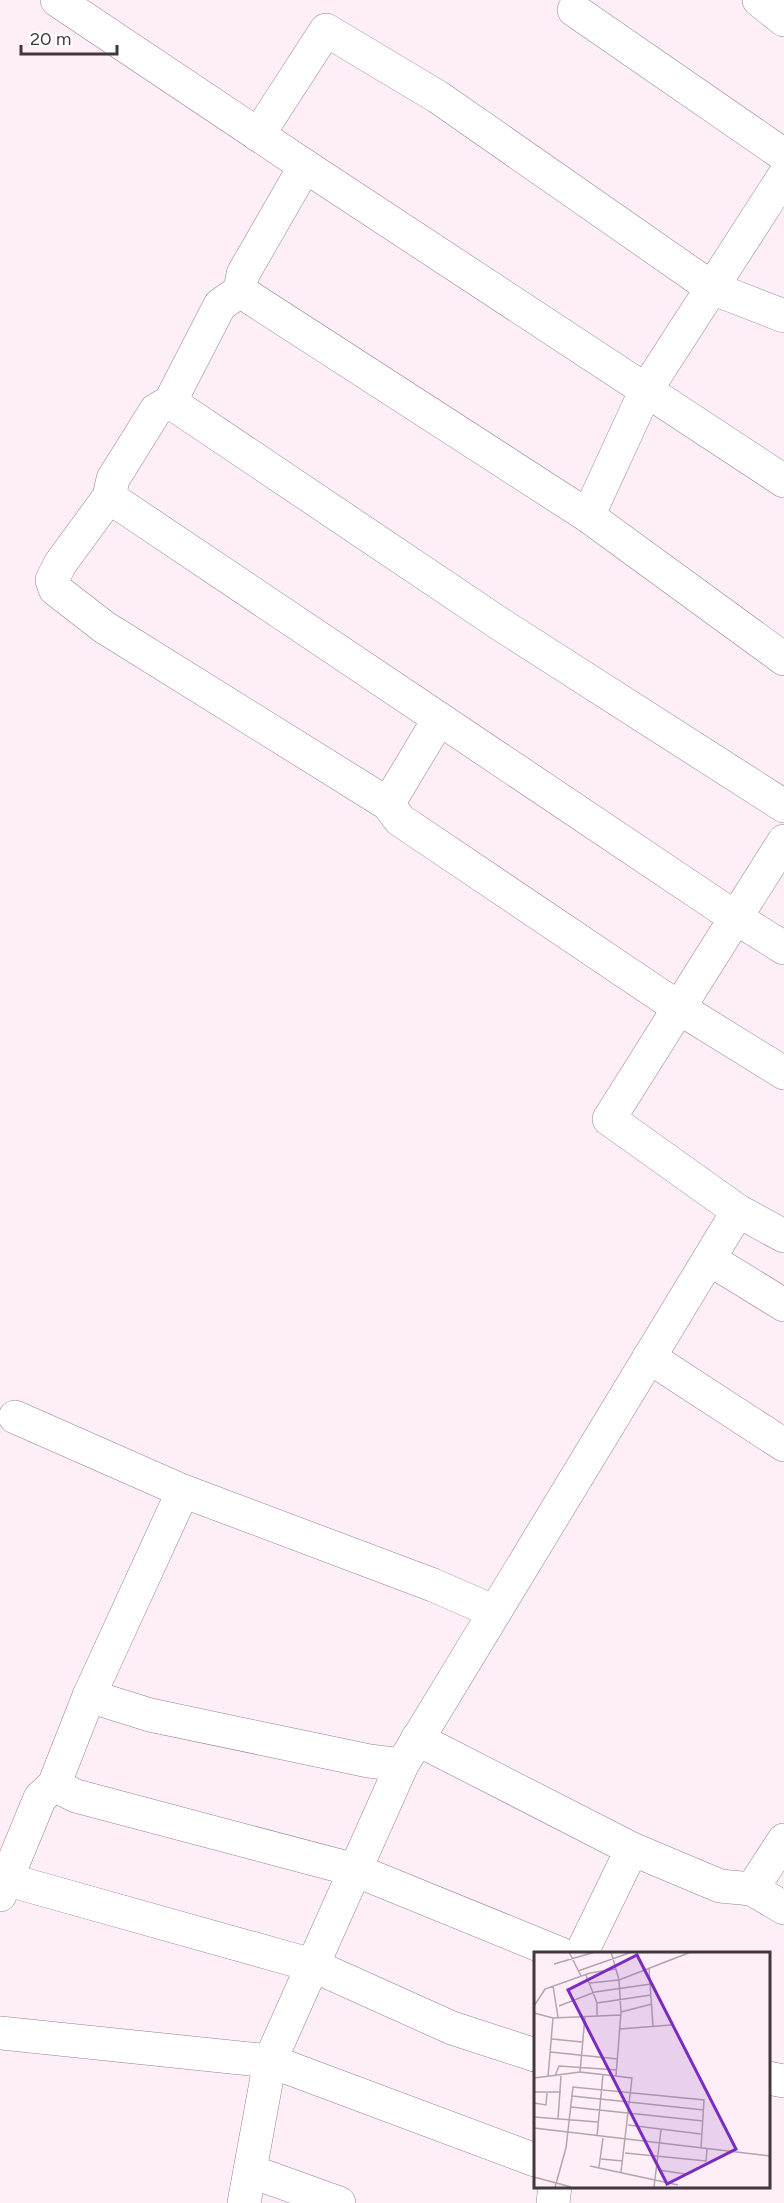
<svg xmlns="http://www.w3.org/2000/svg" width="784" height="2203" viewBox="0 0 784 2203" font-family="Figtree,sans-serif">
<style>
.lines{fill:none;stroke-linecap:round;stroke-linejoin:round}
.minor-casing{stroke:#96808d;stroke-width:34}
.minor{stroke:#fff;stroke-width:33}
.inset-road{fill:none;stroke:#b2a5ad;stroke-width:1.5}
.view{fill:#7b2cbf;fill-opacity:0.15;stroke:#7b2cbf;stroke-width:3}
.inset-edge{fill:none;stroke:#41373d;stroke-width:3}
</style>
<rect width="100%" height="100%" fill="#fdeef7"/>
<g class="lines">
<defs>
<g id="minor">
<path d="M57,0L305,166L784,481"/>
<path d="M759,0L784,20"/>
<path d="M574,10L784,155"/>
<path d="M258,135L326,30L438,97L712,288L784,316"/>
<path d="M305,166L243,274L240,291L220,305L170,402L156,410L113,479L109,497L60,564L52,580L55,589L104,627L388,804L400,820L679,1008L784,1073"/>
<path d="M240,291L588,516L784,659"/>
<path d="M170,402L500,624L784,806"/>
<path d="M109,497L736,918L784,948"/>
<path d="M588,516L646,390L784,176"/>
<path d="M388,804L439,719"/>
<path d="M738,1211L784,1236"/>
<path d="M709,1259L784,1305"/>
<path d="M649,1357L784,1445"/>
<path d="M15,1417L183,1491L433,1585L495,1612"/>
<path d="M89,1696L150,1715L369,1761L402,1765"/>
<path d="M417,1739L632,1849L720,1886L752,1889L784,1908"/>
<path d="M54,1785L76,1796L355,1870L561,1954"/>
<path d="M5,1879L312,1965L452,2028L535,2055"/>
<path d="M752,1889L784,1840"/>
<path d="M0,1895L40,1798L54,1785L89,1696L183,1491"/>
<path d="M581,1954L632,1849"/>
<path d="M0,2033L270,2061L535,2160"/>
<path d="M768,2078L784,2081"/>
<path d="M250,2171L339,2203"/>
<path d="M244,2203L270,2061L402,1765L738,1211L609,1119L784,841"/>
<path d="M553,2203L555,2186"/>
</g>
</defs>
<use href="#minor" class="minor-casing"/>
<use href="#minor" class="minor"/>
</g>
<g transform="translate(534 1952)">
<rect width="236" height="236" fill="#fdeef7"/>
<path class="inset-road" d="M35,0L47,24M77,0L85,28L87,60L82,124L98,126L87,220M20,12L61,0M115,17L119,74M44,19L98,0M52,23L63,51V63M56,31L85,28L157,0M19,34L24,65M63,51L117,43M0,54L11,37L56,21L82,17M25,54L61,40L117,32M87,60L118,52M0,61L19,66L87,63M51,65L46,120L82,124M86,77L137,73M18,87L48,90M16,100L84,107M21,124L25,114L83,118M14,125L19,66M0,126L46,120M0,140H27M38,144L170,158M0,151L12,153L13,141M37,155L169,169M0,165L64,170M24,167L27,124M94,173L167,182M0,176L236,204M63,184L69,123M91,201L172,209L173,197M67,207L89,209M56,214L144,233M65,215L69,186M125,218L151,222M0,225L37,235M21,235L32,196L39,135L170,148L167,196M120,235L127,178"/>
<path class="view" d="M103,3L202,197L133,232L34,38Z"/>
<rect width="236" height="236" class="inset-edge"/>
</g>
<path d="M21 45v9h96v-9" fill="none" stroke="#41373d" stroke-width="3"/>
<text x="30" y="45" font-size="18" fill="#41373d" stroke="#ffffff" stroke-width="4.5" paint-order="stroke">20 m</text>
</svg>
